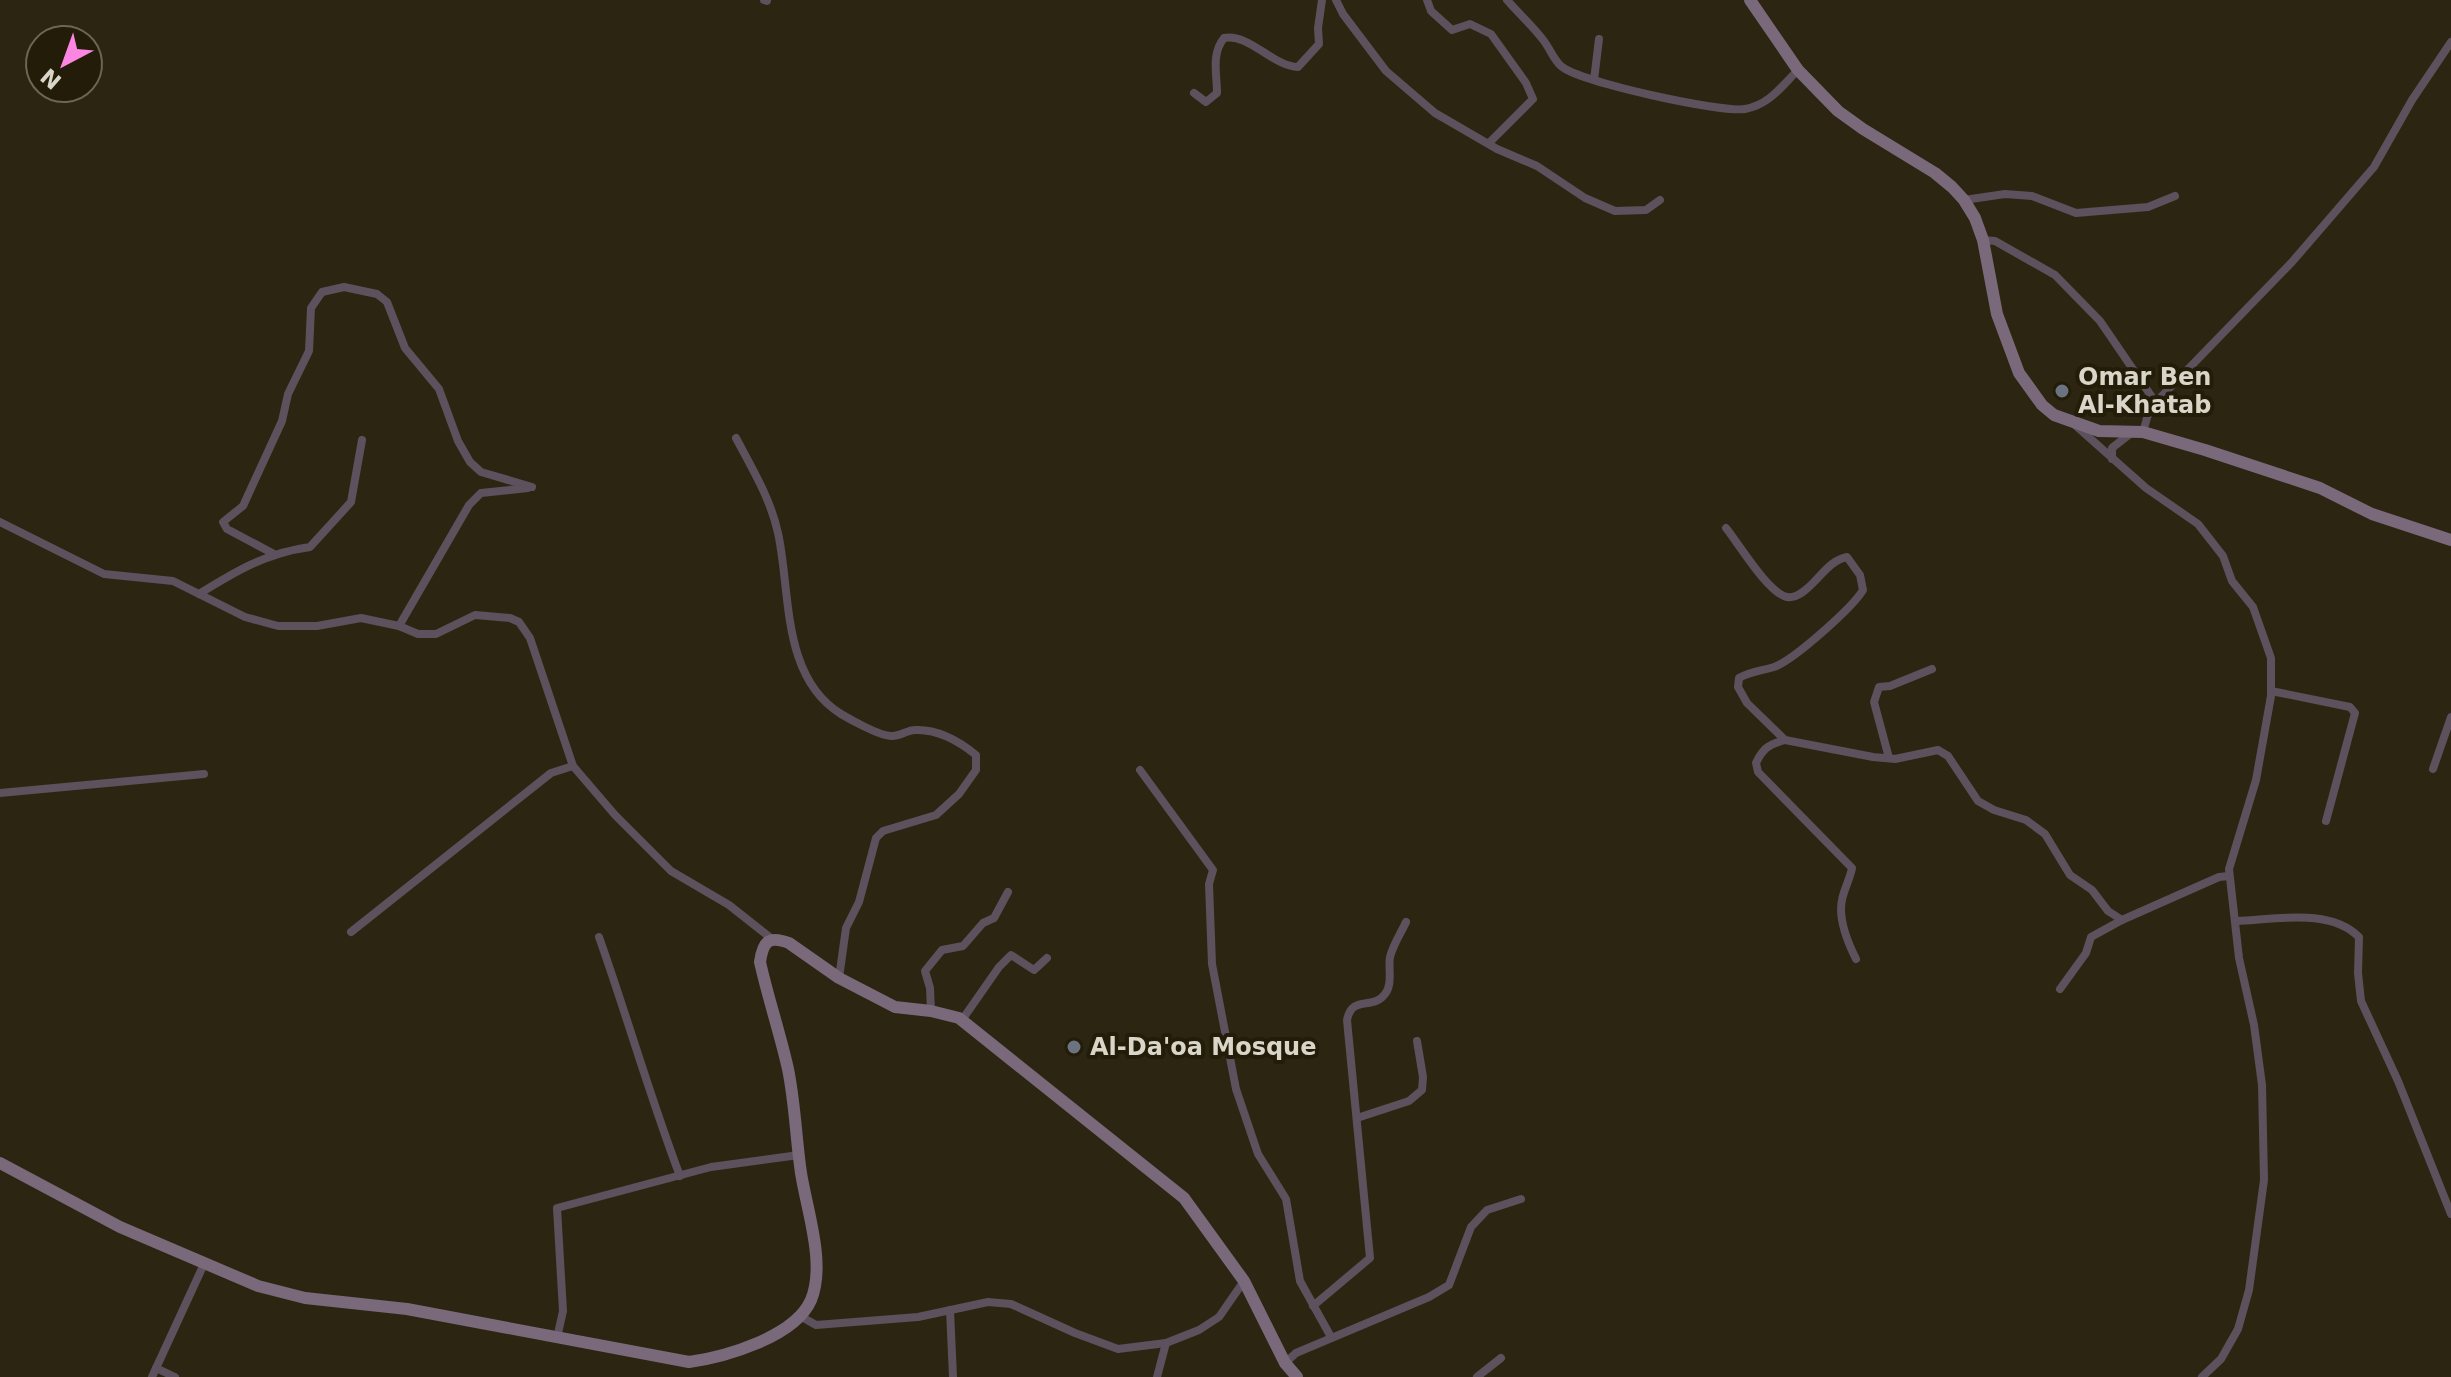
<svg xmlns="http://www.w3.org/2000/svg" width="2451" height="1377" viewBox="0 0 2451 1377" font-family="'DejaVu Sans',sans-serif">
<style>
.lines{fill:none;stroke-linecap:round;stroke-linejoin:round}
.street{stroke:#5c515c;stroke-width:8}
.secondary{stroke:#7a697a;stroke-width:12}
.worship-dot{fill:#6b7280;stroke:#221c08;stroke-width:3}
.labels{text-anchor:middle;stroke-width:8;stroke-linejoin:round;paint-order:stroke}
.poi-label{font-size:24px;font-weight:bold;fill:#dad5c9;stroke:#221c08;text-anchor:start}
</style>
<rect width="100%" height="100%" fill="#2c2511"/>
<g class="lines">
<g class="street">
<path d="M764,0L767,1"/>
<path d="M1336,0L1343,14L1386,71L1435,113L1497,149L1537,166L1585,198L1615,211L1646,210L1660,200"/>
<path d="M1427,0L1431,11L1452,30L1470,24L1491,34L1526,83L1533,99L1489,143"/>
<path d="M1507,0C1519,14 1533,26 1544,41C1550,49 1554,60 1561,66C1579,82 1721,113 1745,109C1769,105 1782,86 1798,70"/>
<path d="M1594,80L1599,39"/>
<path d="M1194,93L1206,102L1217,93C1217,74 1211,54 1224,38C1249,33 1272,66 1298,67L1319,44L1318,28L1322,0"/>
<path d="M1964,200L2005,194L2032,196L2076,213L2148,207L2175,196"/>
<path d="M1983,240L1995,241L2055,275L2100,321L2156,403"/>
<path d="M2075,425L2146,488L2198,524L2223,556L2232,581L2253,607L2271,658V696L2256,780L2229,869L2239,958L2254,1025L2262,1085L2264,1180L2249,1290L2238,1329L2221,1359L2202,1377"/>
<path d="M2143,432L2149,411L2161,397L2292,262L2374,167L2412,100L2451,42"/>
<path d="M736,438C752,468 771,500 778,533C791,592 781,677 841,714C851,720 880,736 891,736C899,737 907,730 915,730C937,729 959,741 976,755V770L959,794L936,815L883,831L876,838L859,902L846,928L839,978"/>
<path d="M2112,459V448L2131,433"/>
<path d="M0,522L104,574L173,581L245,617L278,626H317L361,618L399,626L418,634H436L475,615L510,618L519,622L530,638L573,766L615,815L671,871L729,905L772,939"/>
<path d="M1726,528C1739,544 1768,593 1787,597C1797,599 1807,589 1813,583C1824,572 1832,560 1847,557L1860,575L1863,590C1853,607 1794,660 1774,667C1761,671 1751,671 1739,678L1738,687L1747,703L1785,740L1873,757L1895,759L1938,750L1948,756L1978,801L1994,810L2026,820L2045,834L2070,875L2092,890L2108,911L2122,920L2219,877L2229,876"/>
<path d="M274,554L227,529L223,522L243,506L282,421L288,394L309,351L311,308L322,292L344,287L377,294L387,302L405,348L439,389L458,441L470,462L481,472L532,487"/>
<path d="M199,594C236,571 266,553 310,547L351,502L362,440"/>
<path d="M399,626L469,505L481,493L528,488"/>
<path d="M2271,691L2350,707L2355,713L2326,821"/>
<path d="M1785,740C1768,745 1763,748 1756,763L1758,772L1852,868C1850,879 1844,889 1842,900C1838,918 1848,943 1856,959"/>
<path d="M1889,758L1874,702L1879,687L1890,686L1932,669"/>
<path d="M2433,769L2451,717"/>
<path d="M1140,770L1213,870L1209,884L1212,964L1236,1089L1258,1154L1286,1199L1300,1281L1331,1337"/>
<path d="M0,793L204,774"/>
<path d="M2236,921C2275,920 2329,907 2359,937L2358,973L2361,1001L2398,1081L2451,1214"/>
<path d="M351,932L551,773L573,766"/>
<path d="M599,937C627,1016 650,1097 680,1176"/>
<path d="M2060,989L2086,953L2091,937L2122,920"/>
<path d="M931,1011L930,988L925,971L942,950L963,946L983,923L994,918L1008,892"/>
<path d="M962,1020L999,967L1011,955L1034,970L1047,958"/>
<path d="M1357,1118L1409,1101L1422,1090L1423,1077L1417,1041"/>
<path d="M1313,1306L1370,1258L1347,1020C1352,994 1373,1011 1385,994C1393,984 1388,968 1390,957C1393,945 1401,933 1406,922"/>
<path d="M950,1310L953,1377"/>
<path d="M800,1316L816,1325L918,1317L988,1302L1011,1304L1075,1333L1118,1349L1166,1343L1199,1330L1219,1317L1244,1281"/>
<path d="M557,1338L563,1311L557,1208L711,1167L799,1155"/>
<path d="M1285,1363L1296,1353L1429,1297L1449,1285L1471,1227L1487,1210L1521,1199"/>
<path d="M156,1368L175,1377"/>
<path d="M152,1377L204,1264"/>
<path d="M1157,1377L1166,1343"/>
<path d="M1477,1377L1501,1358"/>
</g>
<g class="secondary">
<path d="M1750,0L1798,70L1838,111L1863,129L1935,173L1952,187L1964,200L1975,218L1983,240L1997,314L2019,373L2042,405L2054,415L2099,431L2143,432L2205,450L2320,488L2372,514L2451,540"/>
<path d="M0,1163L120,1227L258,1286L305,1298L407,1309L689,1362C725,1357 795,1337 811,1300C826,1264 807,1211 801,1173C796,1139 795,1103 788,1069C780,1033 768,998 760,962C763,942 768,935 789,943L839,978L895,1007L931,1011L959,1018L1184,1198L1244,1281L1285,1363L1297,1377"/>
</g>
</g>
<g class="worship-dot">
<circle cx="2062" cy="391" r="8"/>
<circle cx="1074" cy="1047" r="8"/>
</g>
<g class="labels">
<g class="poi-label">
<text x="2078" y="385">Omar Ben<tspan x="2078" dy="28">Al-Khatab</tspan></text>
<text x="1090" y="1055">Al-Da'oa Mosque</text>
</g>
</g>
<g transform="translate(64 64) rotate(221)"><circle r="38" fill="#221c08" stroke="#6c6655" stroke-width="2"/>
<path d="M0-6L14 30L0 20L-14 30Z" fill="#fd86e2"/>
<text y="-12" font-size="22" font-weight="bold" text-anchor="middle" fill="#dad5c9">N</text>
</g>
</svg>
